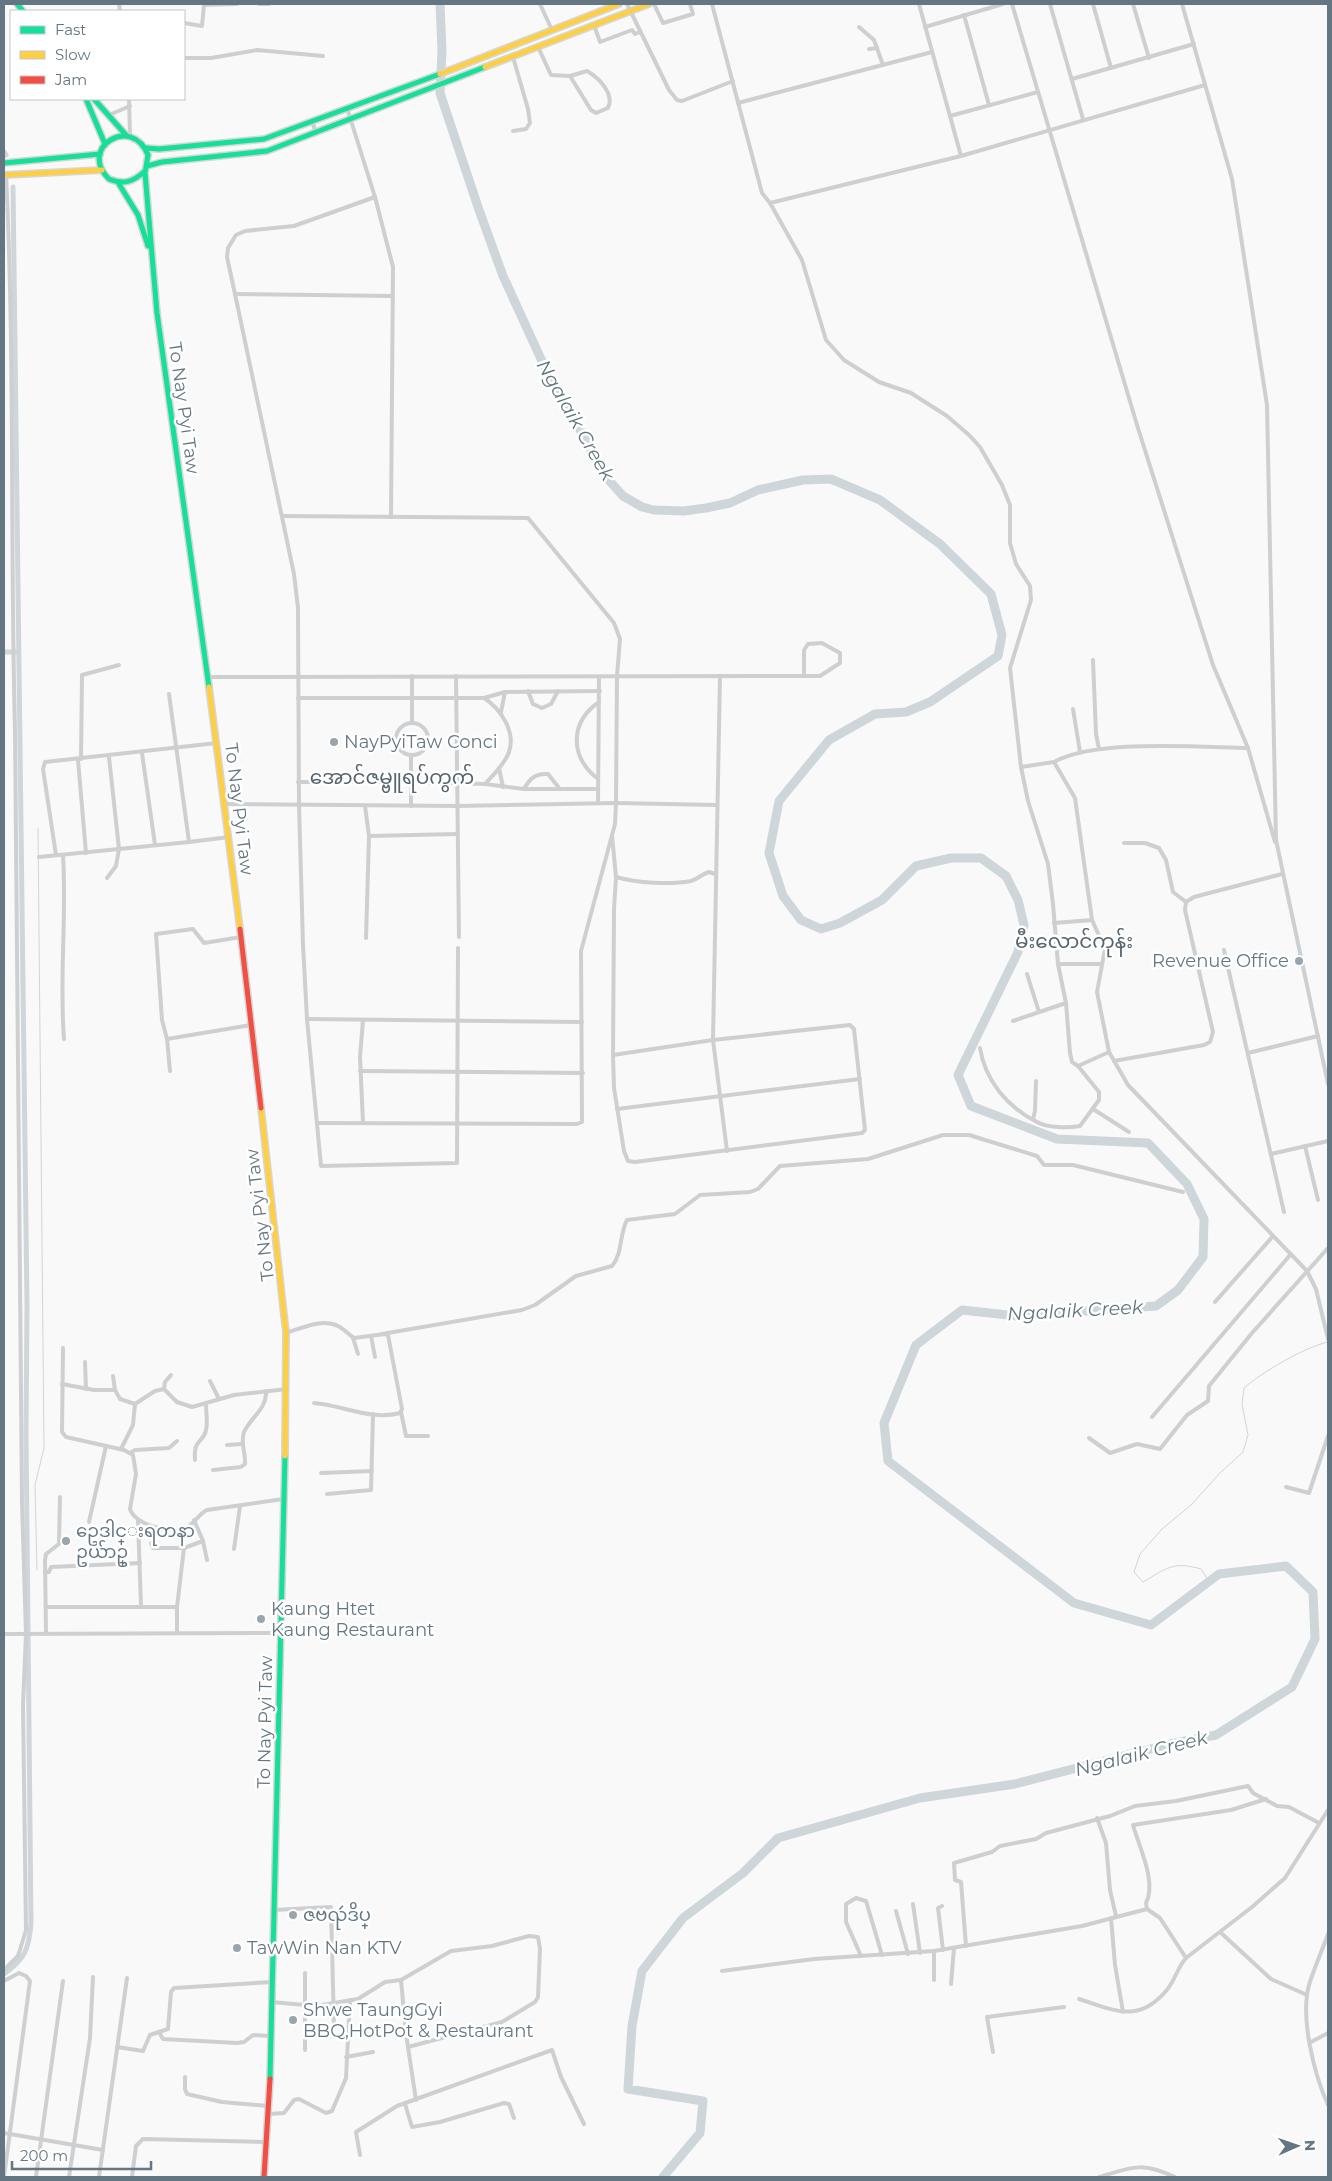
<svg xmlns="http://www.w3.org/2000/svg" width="1332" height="2181" viewBox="0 0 1332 2181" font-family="Montserrat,'Noto Sans Myanmar',sans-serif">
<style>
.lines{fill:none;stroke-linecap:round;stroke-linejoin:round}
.stream{stroke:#ced6d9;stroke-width:1}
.canal{stroke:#ced6d9;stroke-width:5}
.river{stroke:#ced6d9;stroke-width:9}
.fast-casing{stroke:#d5d6d7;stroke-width:8}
.slow-casing{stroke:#d5d6d7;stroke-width:8}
.jam-casing{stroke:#d5d6d7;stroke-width:8}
.street{stroke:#cecfd0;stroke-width:4}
.fast{stroke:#16e098;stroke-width:5}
.slow{stroke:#ffcf43;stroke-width:5}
.jam{stroke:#f24e42;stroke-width:5}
.poi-dot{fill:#99a4ac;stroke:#fff;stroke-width:2}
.labels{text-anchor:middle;stroke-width:5;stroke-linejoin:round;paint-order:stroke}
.street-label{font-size:18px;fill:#657683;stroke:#fff}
.poi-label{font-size:18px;fill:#657683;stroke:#fff;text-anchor:start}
.water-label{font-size:19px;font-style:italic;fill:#60757c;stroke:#fff}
.quarter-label{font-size:20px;fill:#57646e;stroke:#fff}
</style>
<rect width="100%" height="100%" fill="#f9f9f9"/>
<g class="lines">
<g class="stream">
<path d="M37,1570L35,1485L44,1448L38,828"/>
<path d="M1209,1582L1201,1569C1173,1561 1167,1568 1143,1582L1134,1572L1140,1554L1162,1529L1191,1505L1220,1473L1243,1452L1248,1435L1242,1404L1244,1388C1262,1372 1305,1347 1328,1342"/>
</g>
<g class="canal">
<path d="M4,152L6,155"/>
<path d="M4,652H17"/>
<path d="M4,1974C25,1959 29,1949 31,1923L26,1433L27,1305L13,187"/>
</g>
<path class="river" d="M440,4L442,51L440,93L479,210L503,276L541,359L606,477L623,496L642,507L654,510L684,511L706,508L730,503L758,490L803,480L831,479L880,500L940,544L991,594L1002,635L998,656L930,702L906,712L875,714L829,740L779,801L769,853L783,896L801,920L821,929L840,923L882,900L916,866L951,858H981L1006,876L1018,900L1024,925L1018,952L958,1075L971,1106L1057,1139L1148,1143L1187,1184L1204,1219L1203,1257L1178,1290L1156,1306L1017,1316L962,1310L916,1345L884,1423L888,1461L1074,1603L1151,1625L1219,1574L1286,1566L1313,1592L1315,1639L1292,1687L1216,1735L1170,1744L1015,1784L920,1798L778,1838L743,1873L683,1918L642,1971L632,2026L628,2089L703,2101L700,2133L663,2177"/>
<defs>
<g id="fast">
<path d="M17,4L23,11"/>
<path d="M86,99L105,144"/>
<path d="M94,99L126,135"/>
<path d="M146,148L159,149L264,139L440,74"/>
<path d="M4,163L100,154"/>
<path d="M147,166L162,162L267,151L485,67"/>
<path d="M145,171C133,182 124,185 109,179C77,148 132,114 148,155L145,173L157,313L209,687"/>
<path d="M119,184L138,215L148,246"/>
<path d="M270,2079L285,1456"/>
</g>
<g id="slow">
<path d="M485,67L649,4"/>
<path d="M440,74L619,4"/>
<path d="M4,175L102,170"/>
<path d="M209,687L240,929"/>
<path d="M261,1108L286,1333L285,1456"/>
</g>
<g id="jam">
<path d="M240,929L261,1108"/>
<path d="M264,2177L270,2079"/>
</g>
</defs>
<use href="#fast" class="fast-casing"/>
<use href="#slow" class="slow-casing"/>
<use href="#jam" class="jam-casing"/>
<g class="street">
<path d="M119,4L120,11"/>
<path d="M259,4H269"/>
<path d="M540,4L552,30"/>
<path d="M627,4L669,90L677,100L682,101L733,81"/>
<path d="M654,4L663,23L693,14L690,4"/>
<path d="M712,4L762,193L770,203L802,260L826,340L844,360L879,382L911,393L947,416L969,435L980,447L1002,485L1010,505V543L1016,564L1030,586L1031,600L1010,668L1021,767L1028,801L1048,864L1053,904L1058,964L1066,1003L1070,1053L1072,1062L1078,1066L1099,1092V1100L1080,1126C1067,1128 1048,1128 1037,1122C1007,1107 985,1080 980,1048"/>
<path d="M919,4L961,156"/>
<path d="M1012,4L1137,425L1213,665L1248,748L1275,842"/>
<path d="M1050,4L1083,119"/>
<path d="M1093,4L1111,68"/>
<path d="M1133,4L1149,58"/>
<path d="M1182,4L1232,179L1267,405L1276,840L1328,1084"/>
<path d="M964,15L989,105"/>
<path d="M184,23L202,26L204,5L237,4"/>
<path d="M594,25L600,42L632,30L635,34L640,32"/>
<path d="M859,27L874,40L883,65"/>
<path d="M925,27L1003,4"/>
<path d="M538,47L551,75L570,76L591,110L596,113L608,108C615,94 599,78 587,71L570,76"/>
<path d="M869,49L877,48"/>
<path d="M513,57L528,109L530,123L526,129L513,131"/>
<path d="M184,58H211L257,50L323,56"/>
<path d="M1072,79L1194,44"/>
<path d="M129,99L130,135"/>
<path d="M738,103L932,52"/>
<path d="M347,108L375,197L393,267L391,517"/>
<path d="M109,115L130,106"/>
<path d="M950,116L1038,92"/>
<path d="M312,121L316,133"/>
<path d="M375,197L294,226L245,231L236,235L228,248L227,257L235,294L294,574L298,608L299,805L303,945L307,1019L321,1166L457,1163L458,948"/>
<path d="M770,203L961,156L1205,85"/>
<path d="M235,294L393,296"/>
<path d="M282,516L528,518L614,623L620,639L617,676L616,803L615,824L581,951L582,1122L577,1124L317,1123"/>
<path d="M1093,660L1096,734L1099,749"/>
<path d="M456,676L459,937"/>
<path d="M720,676L713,1040L727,1151"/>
<path d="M208,677L820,676L840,663V653L822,643L808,644L804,650V675"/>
<path d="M528,691L533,704L542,708L551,704L558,691"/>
<path d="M298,698H484C501,709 516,732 509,752C505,764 493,775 485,784L411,782H298"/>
<path d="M484,698L505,692L600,691"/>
<path d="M1073,709L1080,752"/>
<path d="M501,712L505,692"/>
<circle cx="412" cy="739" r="16"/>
<path d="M412,723V676"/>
<path d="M142,753L155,845"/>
<path d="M411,756V806"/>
<path d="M81,759L82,675L119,665"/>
<path d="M78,760L86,853"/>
<path d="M1054,762C1095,739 1199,747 1248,748"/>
<path d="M1021,767L1054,762L1075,798L1092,920L1105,949L1097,992L1109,1052L1128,1085L1307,1271L1316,1289L1328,1339"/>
<path d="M499,768L503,787"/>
<path d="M598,779C570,757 569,723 599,702"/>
<path d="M485,784L524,789H598"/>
<path d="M524,789C530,778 536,773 548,774L559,788"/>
<path d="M598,803L599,677"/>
<path d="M616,803L716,805"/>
<path d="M225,804L457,806L616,803"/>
<path d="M365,806L369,836L366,938"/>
<path d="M612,835L616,877L614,909L613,1055L614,1088L624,1151L628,1161L635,1162L862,1133L865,1130L854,1029L850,1025L713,1040L613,1055"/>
<path d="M369,836L457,834"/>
<path d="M189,842L229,837"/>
<path d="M1124,843H1145L1159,848L1166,860L1173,892L1186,902"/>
<path d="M56,855L43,769L45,762L217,743"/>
<path d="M63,855C67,917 59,978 64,1039"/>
<path d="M39,857L189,842L169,694"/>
<path d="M616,877C637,883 670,885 691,881C698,879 702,874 709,872L715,874"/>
<path d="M107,878L116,866L119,849L109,757"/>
<path d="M1054,923L1092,920"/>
<path d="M1224,950L1284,1212"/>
<path d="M1058,964H1101"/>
<path d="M1027,974L1039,1012"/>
<path d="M307,1019L582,1022"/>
<path d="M363,1020L360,1057L363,1123"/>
<path d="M1013,1021L1066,1003"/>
<path d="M167,1039L251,1025"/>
<path d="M1248,1053L1318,1036"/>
<path d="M1114,1061L1204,1045L1210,1042L1213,1032L1185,910L1186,902L1194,897L1282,874"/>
<path d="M1078,1066L1109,1052"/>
<path d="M170,1071L167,1039L162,1020L156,934L193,929L204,943L241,937"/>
<path d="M360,1071L583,1073"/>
<path d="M617,1109L860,1079"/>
<path d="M1093,1109L1129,1132"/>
<path d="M1033,1119L1035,1111L1036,1081"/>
<path d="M1305,1146L1318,1200"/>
<path d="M1271,1154L1328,1141"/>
<path d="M1215,1302L1273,1236"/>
<path d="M286,1333C302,1328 322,1318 338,1326C344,1329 349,1335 354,1338L385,1334L388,1335L402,1409L400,1413C372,1421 342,1405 314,1403"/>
<path d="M382,1334L522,1310L535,1305L576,1276L612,1266C623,1253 619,1235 627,1220L675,1214L700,1195L750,1192L758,1189L780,1166L868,1159L943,1135H969L1037,1156L1044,1165H1073L1183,1192"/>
<path d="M371,1336L375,1357"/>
<path d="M353,1338L358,1354"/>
<path d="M63,1348L62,1432L66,1437L124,1450L133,1455L136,1474L130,1509C135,1526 175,1535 189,1526C196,1521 199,1514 207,1510L283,1499"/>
<path d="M85,1362L86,1389"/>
<path d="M113,1376L115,1390"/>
<path d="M210,1381L219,1399"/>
<path d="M62,1384L94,1390H115L120,1399L135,1404L155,1391L164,1389L177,1402L192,1407L234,1395L287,1389"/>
<path d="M164,1389L165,1382L171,1375"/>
<path d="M401,1412L406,1436H428"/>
<path d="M1152,1417L1291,1254"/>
<path d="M1089,1438L1110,1453L1137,1444L1160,1449L1187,1415L1208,1401L1209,1386L1252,1333L1328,1248"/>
<path d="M227,1445L242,1444"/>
<path d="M121,1449L133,1425L135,1404"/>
<path d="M130,1453L135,1450L169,1448L177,1441"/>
<path d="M195,1460C193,1438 204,1443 206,1430C208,1422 206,1413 206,1405"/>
<path d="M213,1470L241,1467L245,1464C246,1453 240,1443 244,1432C251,1417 267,1409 266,1391"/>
<path d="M321,1473L372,1471"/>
<path d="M1286,1487L1309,1493L1328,1436"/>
<path d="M327,1494L371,1490L373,1414"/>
<path d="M138,1520L141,1606"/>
<path d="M194,1520L203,1541L207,1560"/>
<path d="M89,1522L106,1446"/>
<path d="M154,1527L155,1541L151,1543L153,1548H184L203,1541"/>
<path d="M234,1549L240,1506"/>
<path d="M45,1572H49L51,1567L140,1563"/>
<path d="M46,1607H177"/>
<path d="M177,1632V1607L184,1548"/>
<path d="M4,1634L281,1633"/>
<path d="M46,1634L45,1560L46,1554L59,1544L60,1497"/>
<path d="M1097,1818L1106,1843L1110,1890L1116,1916"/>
<path d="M913,1904L920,1953"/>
<path d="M942,1906L938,1908L943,1950"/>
<path d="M1147,1909L1146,1903C1157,1882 1139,1847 1133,1825L1231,1810L1266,1799"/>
<path d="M274,1910L331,1907L334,2027"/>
<path d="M896,1911L908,1954"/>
<path d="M1111,1918L1115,1965L1123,2012"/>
<path d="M1220,1932L1271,1979L1307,1995"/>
<path d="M1328,1934C1322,1951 1314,1968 1309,1985C1300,2018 1314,2074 1328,2105"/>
<path d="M966,1946L961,1882L955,1880L954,1863L992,1852L1000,1846L1036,1839L1046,1833L1110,1816L1135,1806L1176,1801L1248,1786L1253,1793L1277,1806L1289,1807L1319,1823"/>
<path d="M861,1956L846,1922V1904L856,1898L866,1901L882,1955"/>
<path d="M4,1970L18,1956L26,1930L23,1705L26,1634L22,1502L15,730C10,545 15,359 6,174"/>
<path d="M722,1971L814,1959L934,1951L1082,1926L1147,1909L1160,1918L1186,1958"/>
<path d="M401,1980L406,2034L416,2100"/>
<path d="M934,1980V1951"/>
<path d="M4,1981L19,1973L26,1976L30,1981L4,2177"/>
<path d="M951,1984L954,1948"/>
<path d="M1079,1999C1114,2010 1138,2024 1166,1991C1175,1981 1177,1968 1186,1958L1252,1907L1285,1878L1328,1810"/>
<path d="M271,2002L316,2006L358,1999L385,1982L401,1980L451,1951L492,1946L529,1936L538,1937L540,1949L538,1997L535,2002L502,2022L408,2047"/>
<path d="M159,2032L163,2039L237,2043L244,2042L253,2035L270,2036"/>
<path d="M1311,2042L1328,2033"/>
<path d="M117,2047L143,2051L150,2035L168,2029L171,1992L174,1988L272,1982"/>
<path d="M305,2050V1973"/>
<path d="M993,2052L987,2017L1064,2007"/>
<path d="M346,2057L373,2052"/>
<path d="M185,2077V2089L187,2094L222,2102L269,2106"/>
<path d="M405,2104L412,2127L440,2122L504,2103L509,2104L514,2118"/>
<path d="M269,2114L284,2113L294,2100L299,2099L326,2113L332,2111L346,2078L350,2000"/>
<path d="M4,2133L103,2150"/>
<path d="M360,2155L356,2132L397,2106L552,2050L561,2077L584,2124"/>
<path d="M36,2177L63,1981"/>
<path d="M69,2177L90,2038L93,1977"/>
<path d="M99,2177L127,1978"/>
<path d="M132,2177L136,2146L143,2139L267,2142"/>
<path d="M1099,2177C1134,2167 1141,2161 1175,2177"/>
</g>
<use href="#fast" class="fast"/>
<use href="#slow" class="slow"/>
<use href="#jam" class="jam"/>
</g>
<g class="poi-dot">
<circle cx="334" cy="742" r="5"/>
<circle cx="1299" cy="961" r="5"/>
<circle cx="66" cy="1541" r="5"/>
<circle cx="261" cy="1619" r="5"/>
<circle cx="293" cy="1915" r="5"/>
<circle cx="237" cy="1948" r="5"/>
<circle cx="293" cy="2020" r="5"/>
</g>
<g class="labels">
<g class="street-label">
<text transform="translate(184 408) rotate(82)" y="6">To Nay Pyi Taw</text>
<text transform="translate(239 809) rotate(83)" y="6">To Nay Pyi Taw</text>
<text transform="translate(260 1215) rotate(-97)" y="6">To Nay Pyi Taw</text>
<text transform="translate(265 1722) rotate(-89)" y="6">To Nay Pyi Taw</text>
</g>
<g class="poi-label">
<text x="344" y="748">NayPyiTaw Conci</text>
<text x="1289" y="967" text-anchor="end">Revenue Office</text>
<text x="76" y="1537">ဥေဒါင္းရတနာ<tspan x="76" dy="21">ဥယ်ာဥ္</tspan></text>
<text x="271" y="1615">Kaung Htet<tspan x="271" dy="21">Kaung Restaurant</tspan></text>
<text x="303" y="1921">ဇဗၺဴဒိပ္</text>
<text x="247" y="1954">TawWin Nan KTV</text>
<text x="303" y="2016">Shwe TaungGyi<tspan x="303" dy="21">BBQ,HotPot &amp; Restaurant</tspan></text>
</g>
<g class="water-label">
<text transform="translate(576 420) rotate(60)" y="7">Ngalaik Creek</text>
<text transform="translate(1075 1310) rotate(-3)" y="7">Ngalaik Creek</text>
<text transform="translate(1141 1753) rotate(-14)" y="7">Ngalaik Creek</text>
</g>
<g class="quarter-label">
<text x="392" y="784">အောင်ဇမ္ဗူရပ်ကွက်</text>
<text x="1074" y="948">မီးလောင်ကုန်း</text>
</g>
</g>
<rect width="1332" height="2181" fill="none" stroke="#657683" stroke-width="10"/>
<rect x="10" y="10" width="175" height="90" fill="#ffffff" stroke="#c1c8cd"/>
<rect x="20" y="26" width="25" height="8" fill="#16e098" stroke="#c1c8cd"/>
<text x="55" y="35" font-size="15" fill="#657683">Fast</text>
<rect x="20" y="51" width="25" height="8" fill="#ffcf43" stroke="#c1c8cd"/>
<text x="55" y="60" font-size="15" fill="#657683">Slow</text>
<rect x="20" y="76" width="25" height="8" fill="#f24e42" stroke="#c1c8cd"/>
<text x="55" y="85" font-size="15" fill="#657683">Jam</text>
<g transform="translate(1297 2146) rotate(88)" stroke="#ffffff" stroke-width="4" paint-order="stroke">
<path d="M0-4L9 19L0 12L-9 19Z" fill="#657683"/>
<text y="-8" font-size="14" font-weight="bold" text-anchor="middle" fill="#657683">N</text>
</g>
<path d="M12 2161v8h139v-8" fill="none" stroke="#657683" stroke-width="2.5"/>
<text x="20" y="2161" font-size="15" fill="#657683" stroke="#ffffff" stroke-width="4" paint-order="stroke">200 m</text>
</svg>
